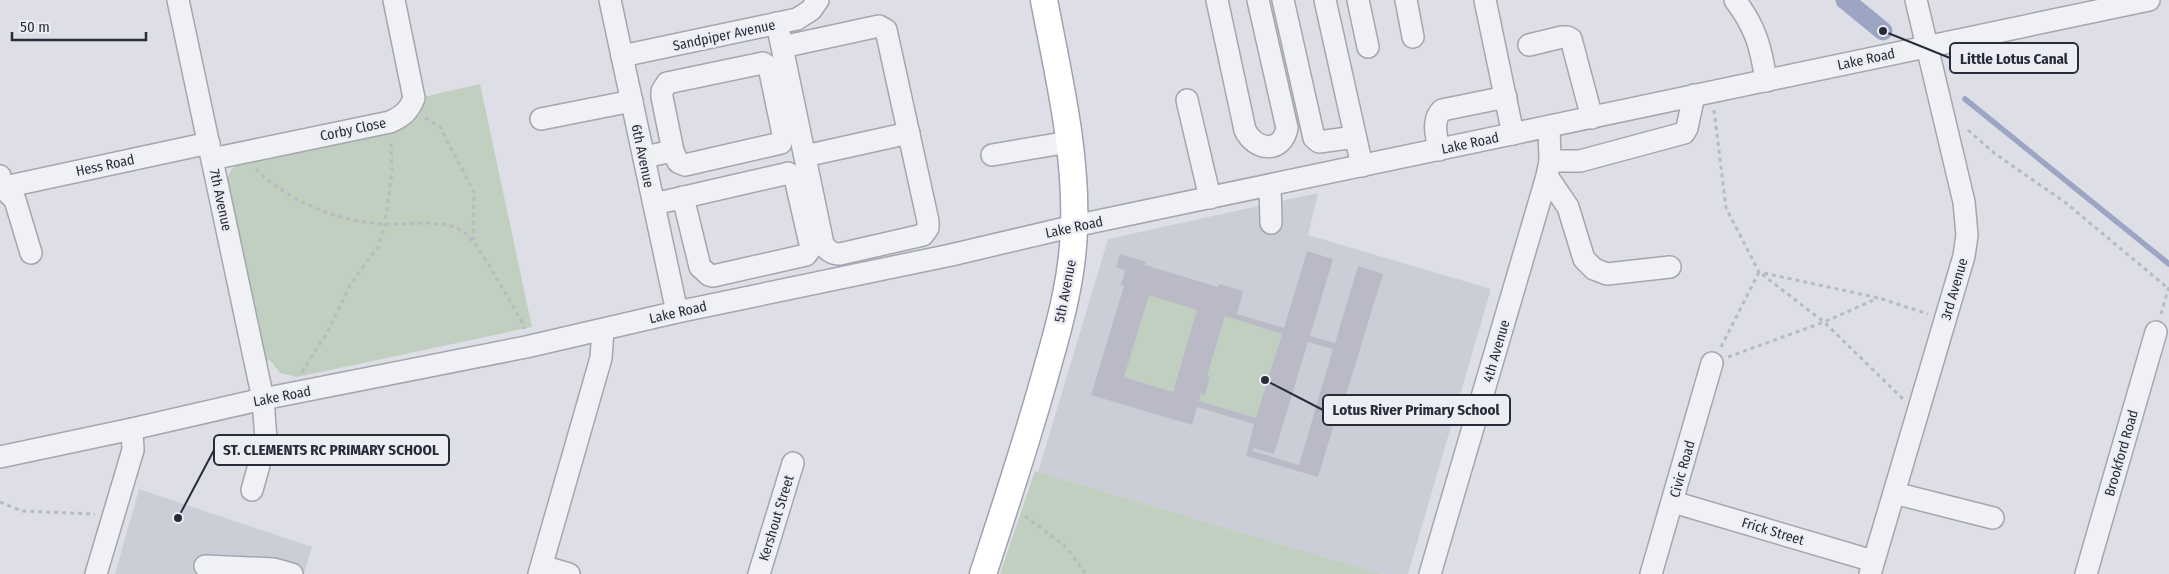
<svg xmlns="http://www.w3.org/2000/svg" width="2169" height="574" viewBox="0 0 2169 574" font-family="'Fira Sans Condensed',sans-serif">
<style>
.built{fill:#ccced7}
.green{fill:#c0cfc0}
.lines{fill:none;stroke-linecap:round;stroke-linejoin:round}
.stream{stroke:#9ca5c3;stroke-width:5.5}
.canal{stroke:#9ca5c3;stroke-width:19}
.building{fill:#b9bac5;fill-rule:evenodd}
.minor-casing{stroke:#a4a5af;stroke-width:24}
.major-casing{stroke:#9fa1b1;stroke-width:29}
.path{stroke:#b8bac1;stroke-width:3;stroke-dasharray:4 4;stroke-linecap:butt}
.minor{stroke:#f0f1f5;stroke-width:21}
.major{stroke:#fff;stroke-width:26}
.labels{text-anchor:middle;stroke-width:5;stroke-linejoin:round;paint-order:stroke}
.street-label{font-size:14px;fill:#292b3b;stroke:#edeef4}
.leader{fill:none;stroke:#292b3b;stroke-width:2}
.callout-dot{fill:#292b3b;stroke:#edeef4;stroke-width:2}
.callout{fill:#edeef4;stroke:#292b3b;stroke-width:2}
.callout-label{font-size:15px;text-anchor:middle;font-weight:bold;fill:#292b3b}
</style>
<rect width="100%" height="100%" fill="#dedfe6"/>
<g class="built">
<path d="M1318,193L1308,235L1491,289L1408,574H1382L1038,472L1108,239Z"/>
<path d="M139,489L312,547L304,574H115Z"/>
</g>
<g class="green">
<path d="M480,84L532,327L297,377L280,373L270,360L265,361L227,179L231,170L242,161L409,125L420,114L423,97Z"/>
<path d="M1149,295L1197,310L1173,392L1124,377Z"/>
<path d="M1225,316L1282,334L1256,418L1199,401L1201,394L1205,395L1210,377L1207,376Z"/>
<path d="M1035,471L1038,472L1382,574H1000Z"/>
</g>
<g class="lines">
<path class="stream" d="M1965,99L2169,264"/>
<path class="canal" d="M1845,0L1883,31"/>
</g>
<path class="building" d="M1307,251L1333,259L1310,336L1335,343L1358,266L1383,274L1338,421L1329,418L1328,423L1334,425L1318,477L1246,456L1254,424L1197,407L1192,425L1091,395L1124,286L1121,285L1125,270L1116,267L1120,254L1146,262L1145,265L1218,287L1219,284L1243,291L1237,314L1284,328ZM1149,295L1197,310L1173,392L1124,377ZM1225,316L1282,334L1256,418L1199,401L1201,394L1205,395L1210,377L1207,376ZM1308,342L1333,349L1299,465L1253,451L1254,448L1274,454Z"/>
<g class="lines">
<defs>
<g id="minor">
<path d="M178,0L263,399L266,440L252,490"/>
<path d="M610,0L677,312"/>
<path d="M1217,0L1245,130C1255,151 1282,154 1287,128L1258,0"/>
<path d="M1283,0L1314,138L1319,142L1355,137"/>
<path d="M1325,0L1362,166"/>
<path d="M1358,0L1368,47"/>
<path d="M1406,0L1413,37"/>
<path d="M1485,0L1513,134"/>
<path d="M1735,0C1756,28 1761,47 1766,81"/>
<path d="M777,23L823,244C828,251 832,254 840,254L923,235L928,228V221L886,30L879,26L782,47"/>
<path d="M1529,45L1562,37H1567L1571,39L1592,118"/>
<path d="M622,56L797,19L811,10L818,0"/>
<path d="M1187,100L1210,198"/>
<path d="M541,119L632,101"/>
<path d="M1439,150C1437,137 1431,121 1442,110L1506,97"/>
<path d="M992,155L1069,142"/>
<path d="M805,156L909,133"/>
<path d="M644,157L673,151L662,97V91L667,83L763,63L769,67L783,134L781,143L685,165L678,162L673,151"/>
<path d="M212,159L390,122C403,116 409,111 414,98L394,0"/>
<path d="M1550,161H1580L1684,133L1687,128L1694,95"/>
<path d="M0,176L2,187L15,200L31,253"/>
<path d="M1547,176L1568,207L1584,259L1594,269L1607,274L1670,267"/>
<path d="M1270,186L1271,223"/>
<path d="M0,188L209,143"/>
<path d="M654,204L785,174L788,173L795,178L811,248L806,255L713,276L709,275L700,267L683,197"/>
<path d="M0,457L132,429L263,399L526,347L677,312L951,255L1074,226L2149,0"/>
<path d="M1894,493L1993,518"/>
<path d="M1673,502L1873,561"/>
<path d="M205,566L274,569L292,574"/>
<path d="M542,566L569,574"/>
<path d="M96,574L133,450L132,429"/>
<path d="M539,574L601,358L603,330"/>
<path d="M759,574L793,463"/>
<path d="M1430,574L1547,176L1550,161L1549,127"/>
<path d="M1651,574L1712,363"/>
<path d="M1870,574L1964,256L1967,235L1964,202L1916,0"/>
<path d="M2086,574L2156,332"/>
</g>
<path id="major" d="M983,574C1006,504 1029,435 1048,365C1061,320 1073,274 1074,228C1077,152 1058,74 1044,0"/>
</defs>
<use href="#minor" class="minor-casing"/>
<use href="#major" class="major-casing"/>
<g class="path">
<path d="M1714,110L1726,208L1759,272L1879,298L1928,314"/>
<path d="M425,118L440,127L474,192L473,240"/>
<path d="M1968,130L1994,153L2066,203L2169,289"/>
<path d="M256,169C287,201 341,223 386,224C410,225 443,218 464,232C479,243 512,306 524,325V329"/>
<path d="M2161,314L2169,286"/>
<path d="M1721,347L1759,272L1824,322L1903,399"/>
<path d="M1728,357L1824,322L1878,298"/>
<path d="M302,372L327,333L351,283L378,247L385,224L392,171L391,140"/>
<path d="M0,502L22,511L95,514"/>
<path d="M1025,516L1066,547L1086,574"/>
</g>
<use href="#minor" class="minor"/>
<use href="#major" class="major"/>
</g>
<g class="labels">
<g class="street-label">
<text transform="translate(724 35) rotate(-12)" y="5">Sandpiper Avenue</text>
<text transform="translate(1866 59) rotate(-12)" y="5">Lake Road</text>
<text transform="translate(353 129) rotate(-12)" y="5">Corby Close</text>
<text transform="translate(1470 143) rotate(-12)" y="5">Lake Road</text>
<text transform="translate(643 156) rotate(78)" y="5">6th Avenue</text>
<text transform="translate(105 165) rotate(-12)" y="5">Hess Road</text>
<text transform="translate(221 200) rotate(78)" y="5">7th Avenue</text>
<text transform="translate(1074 227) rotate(-12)" y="5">Lake Road</text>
<text transform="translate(1954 289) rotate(-74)" y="5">3rd Avenue</text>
<text transform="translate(1065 291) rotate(-79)" y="5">5th Avenue</text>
<text transform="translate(678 312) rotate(-13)" y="5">Lake Road</text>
<text transform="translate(1496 351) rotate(-74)" y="5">4th Avenue</text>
<text transform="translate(282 396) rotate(-11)" y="5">Lake Road</text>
<text transform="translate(2121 453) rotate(-74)" y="5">Brookford Road</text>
<text transform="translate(1682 469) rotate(-74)" y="5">Civic Road</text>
<text transform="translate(776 518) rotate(-73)" y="5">Kershout Street</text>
<text transform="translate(1773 531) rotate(17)" y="5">Frick Street</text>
</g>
</g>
<path class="leader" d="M1883 31L1950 58M1265 380L1323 410M178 518L214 450"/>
<g class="callout-dot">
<circle cx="1883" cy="31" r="5"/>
<circle cx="1265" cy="380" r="5"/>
<circle cx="178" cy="518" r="5"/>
</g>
<g class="callout">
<rect x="1950" y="43" width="128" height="30" rx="5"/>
<rect x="1323" y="395" width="187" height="30" rx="5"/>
<rect x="214" y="435" width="235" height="30" rx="5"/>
</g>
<g class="callout-label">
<text x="2014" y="64">Little Lotus Canal</text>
<text x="1416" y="415">Lotus River Primary School</text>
<text x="331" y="455">ST. CLEMENTS RC PRIMARY SCHOOL</text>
</g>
<path d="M12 32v8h134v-8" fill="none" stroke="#292b3b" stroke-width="2.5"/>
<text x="20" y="32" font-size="15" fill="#292b3b" stroke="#edeef4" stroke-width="4" paint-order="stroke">50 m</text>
</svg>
